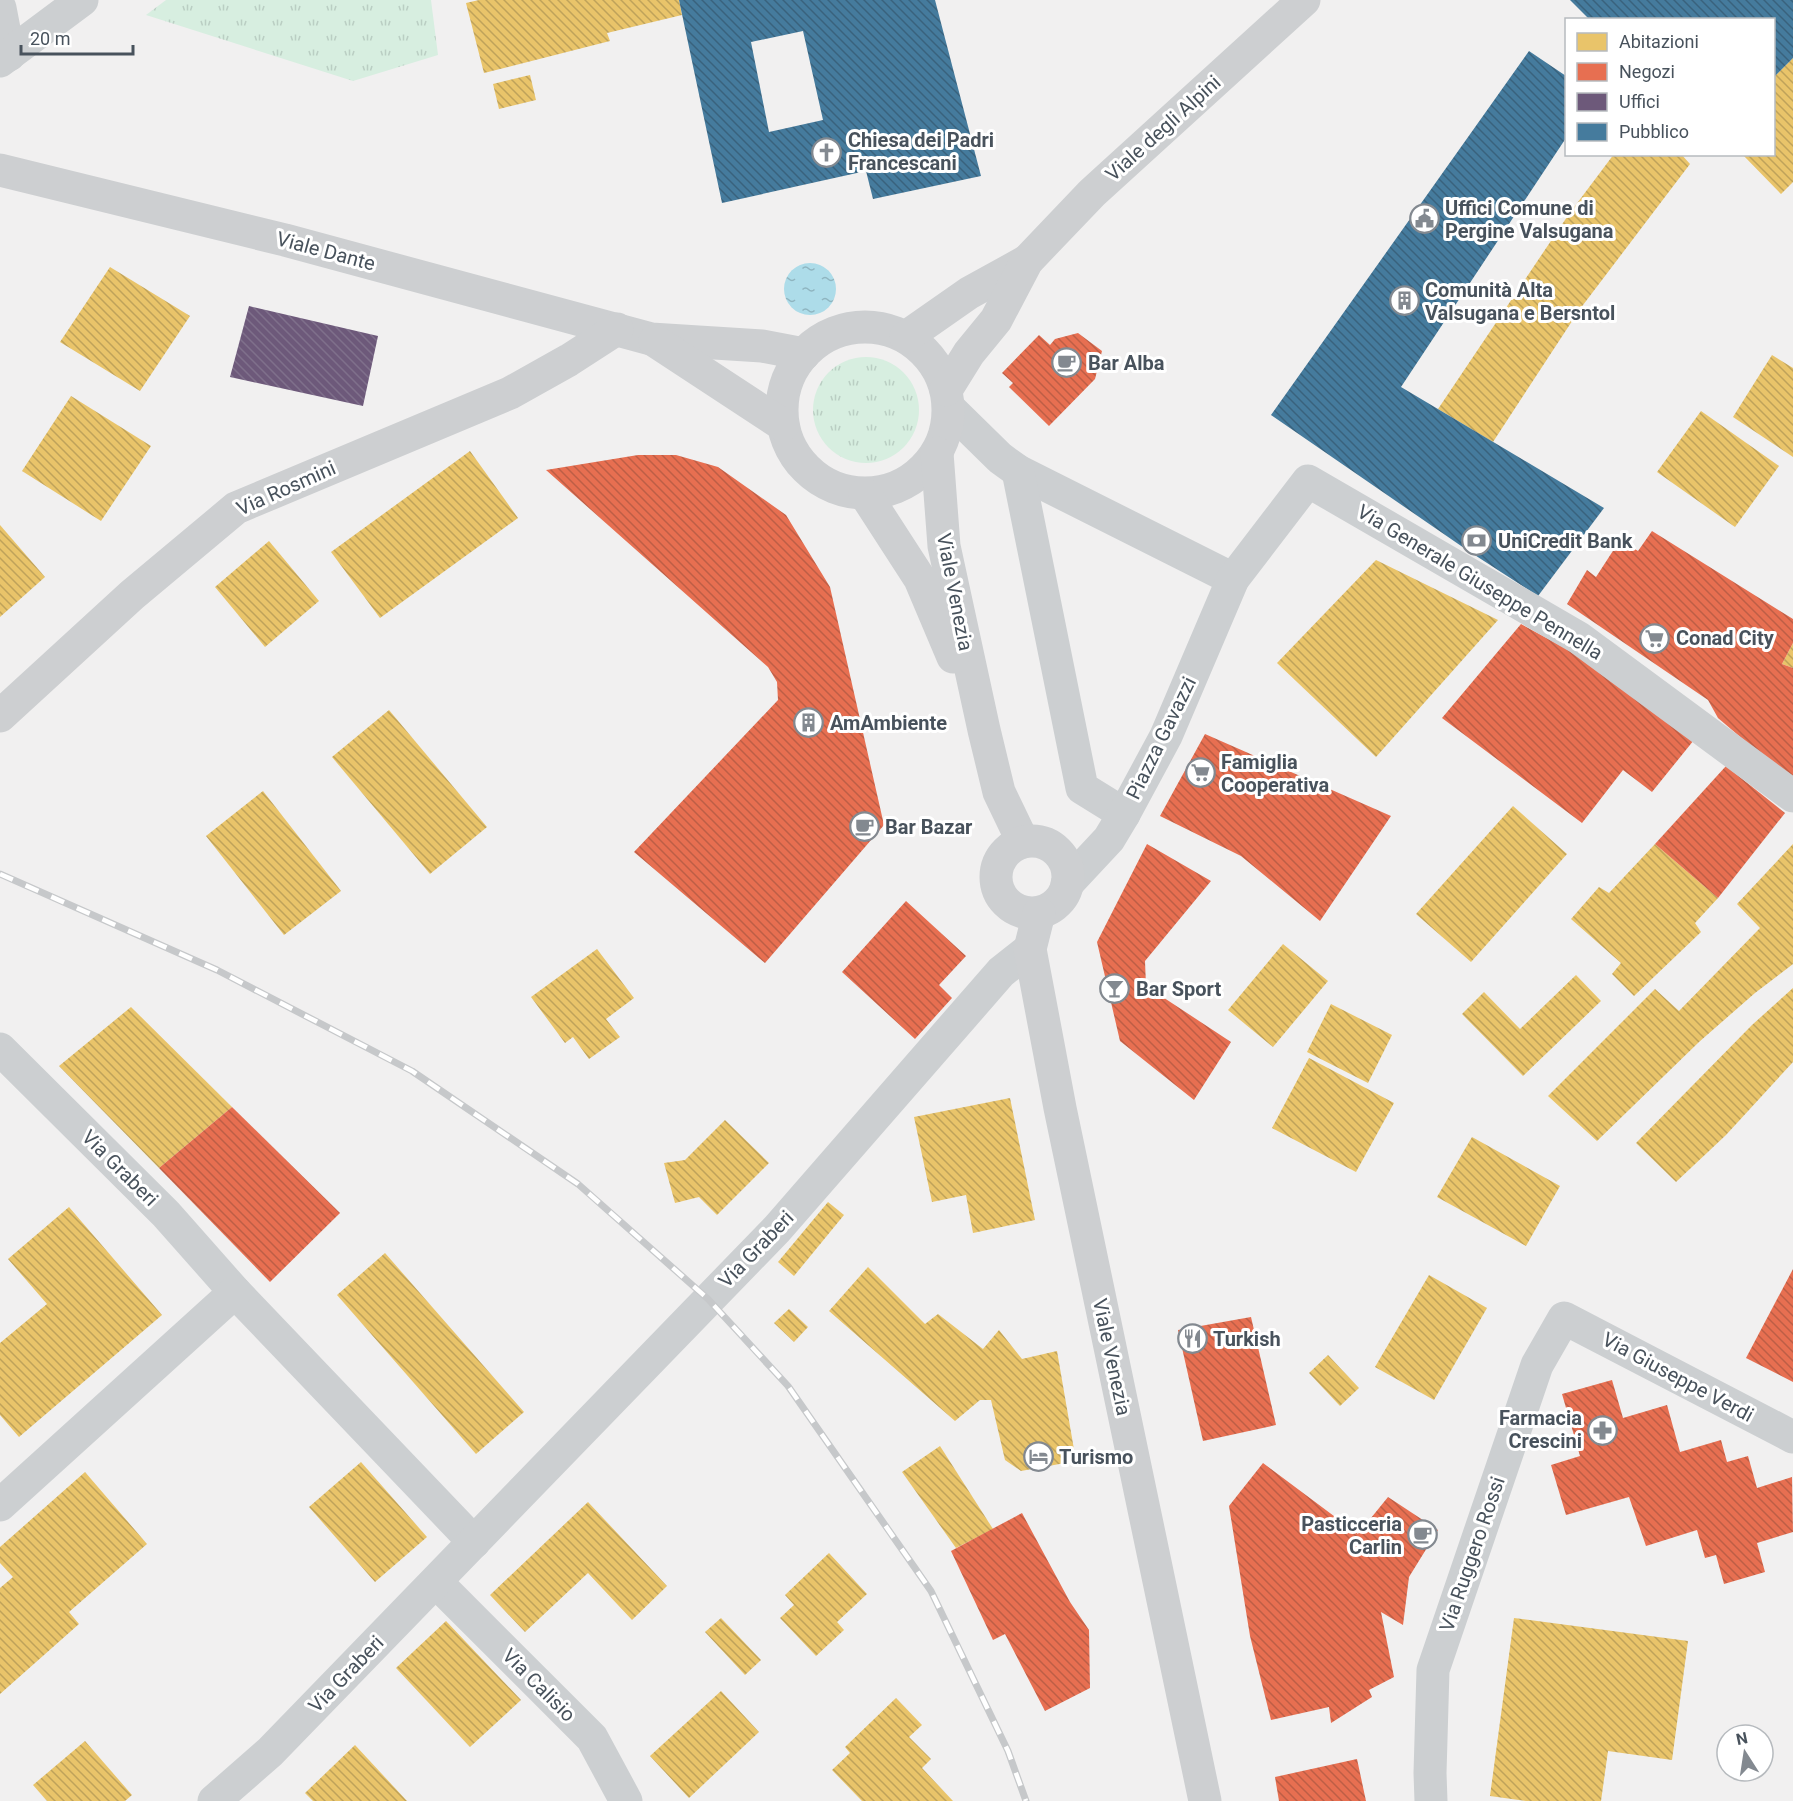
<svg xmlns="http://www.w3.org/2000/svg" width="1793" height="1801" viewBox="0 0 1793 1801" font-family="Roboto,sans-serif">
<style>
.grass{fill:url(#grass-tufts)}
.water{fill:url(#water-ripples)}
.homes{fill:url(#homes-back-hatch)}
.shops{fill:url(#shops-back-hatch)}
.offices{fill:url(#offices-back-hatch)}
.public{fill:url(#public-back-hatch);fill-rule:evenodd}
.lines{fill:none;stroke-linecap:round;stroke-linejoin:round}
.street{stroke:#cccfd1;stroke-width:33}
.secondary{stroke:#cdcfd1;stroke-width:33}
.rail-casing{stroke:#c6c8ca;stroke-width:7}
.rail{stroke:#fff;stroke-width:4.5;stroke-dasharray:14;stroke-linecap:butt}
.labels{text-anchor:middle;stroke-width:6;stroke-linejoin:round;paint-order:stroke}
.street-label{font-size:20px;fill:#48525c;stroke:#fff}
.poi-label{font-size:20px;font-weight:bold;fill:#48525c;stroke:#fff;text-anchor:start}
</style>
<defs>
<pattern id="grass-tufts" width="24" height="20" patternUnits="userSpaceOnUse" patternTransform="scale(1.5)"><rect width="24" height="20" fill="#d7eee0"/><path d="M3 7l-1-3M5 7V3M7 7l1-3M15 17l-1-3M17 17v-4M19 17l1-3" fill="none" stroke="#bacec3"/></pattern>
<pattern id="water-ripples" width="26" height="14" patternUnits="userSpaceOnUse" patternTransform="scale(1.5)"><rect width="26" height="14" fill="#addce9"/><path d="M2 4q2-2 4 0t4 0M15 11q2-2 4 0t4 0" fill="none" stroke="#8fb5c0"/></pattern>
<pattern id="homes-back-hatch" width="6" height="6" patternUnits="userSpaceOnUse" patternTransform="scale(1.5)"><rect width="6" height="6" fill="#e9c46a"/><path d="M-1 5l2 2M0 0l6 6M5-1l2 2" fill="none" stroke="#bfa25a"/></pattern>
<pattern id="shops-back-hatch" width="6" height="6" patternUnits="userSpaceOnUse" patternTransform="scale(1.5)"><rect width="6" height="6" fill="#e76f51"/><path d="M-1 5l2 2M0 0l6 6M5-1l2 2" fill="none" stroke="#bd5e46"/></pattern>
<pattern id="offices-back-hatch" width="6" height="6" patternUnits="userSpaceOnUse" patternTransform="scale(1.5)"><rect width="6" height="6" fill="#6d597a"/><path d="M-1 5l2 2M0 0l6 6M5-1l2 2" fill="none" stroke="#7f708b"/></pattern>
<pattern id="public-back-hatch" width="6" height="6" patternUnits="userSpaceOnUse" patternTransform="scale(1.5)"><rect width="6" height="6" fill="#457b9d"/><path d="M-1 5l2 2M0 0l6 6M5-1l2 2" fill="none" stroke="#39627d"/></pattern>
</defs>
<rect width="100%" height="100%" fill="#f1f0f0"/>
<g class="grass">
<path d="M166,0H431L438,55L353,81L146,15Z"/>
<circle cx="866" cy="410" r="53"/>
</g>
<circle class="water" cx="810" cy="289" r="26"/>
<g class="homes">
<path d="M479,0H679L682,15L607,33L610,41L484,73L466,3Z"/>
<path d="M1793,58V182L1781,194L1742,154H1774V77Z"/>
<path d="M530,75L536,100L499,109L493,84Z"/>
<path d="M1614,154H1681L1690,164L1580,309L1493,442L1438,409L1569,214Z"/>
<path d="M110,267L190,316L140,391L60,342Z"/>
<path d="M1772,355L1793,368V457L1733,417Z"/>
<path d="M71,396L151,446L101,521L22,471Z"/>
<path d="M1701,411L1779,466L1735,527L1657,472Z"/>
<path d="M470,451L518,518L380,618L331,552Z"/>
<path d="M0,525L45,577L0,617Z"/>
<path d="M269,541L319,601L265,647L215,587Z"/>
<path d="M1376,560L1498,620L1376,757L1277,663Z"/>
<path d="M1793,643V668L1782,664Z"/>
<path d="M389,710L487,827L430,874L332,757Z"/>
<path d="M263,791L341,891L284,935L206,836Z"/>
<path d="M1513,806L1567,854L1471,962L1416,914Z"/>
<path d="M1655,844L1718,898L1695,923L1701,932L1634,996L1612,974L1621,963L1571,919L1599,887L1609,893Z"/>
<path d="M1793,844V964L1755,993L1699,1042L1597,1141L1548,1096L1655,989L1679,1011L1760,928L1737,904Z"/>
<path d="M1283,944L1328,981L1273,1047L1228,1010Z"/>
<path d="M597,949L634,998L606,1019L620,1037L589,1059L573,1037L565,1043L531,997Z"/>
<path d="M1576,975L1601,1001L1523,1076L1462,1014L1484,992L1520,1029Z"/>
<path d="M1793,988V1062L1726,1135L1676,1182L1636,1143L1752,1025Z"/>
<path d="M1331,1004L1392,1035L1368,1083L1307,1052Z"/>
<path d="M131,1007L232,1107L159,1168L59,1066Z"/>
<path d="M1309,1058L1394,1103L1356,1172L1272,1128Z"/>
<path d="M1010,1098L1035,1220L973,1233L966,1195L932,1202L914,1117Z"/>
<path d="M725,1120L769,1163L717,1215L699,1197L675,1203L664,1163L685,1160Z"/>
<path d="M1472,1137L1560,1186L1526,1246L1437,1197Z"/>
<path d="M828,1202L844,1215L794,1276L778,1262Z"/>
<path d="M69,1207L162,1315L19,1437L0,1415V1343L47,1304L8,1259Z"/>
<path d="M385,1253L524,1412L476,1454L337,1295Z"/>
<path d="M868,1267L925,1324L938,1314L983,1349L999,1330L1022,1359L1057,1351L1076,1461L1021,1471L1005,1460L991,1400H980L955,1421L829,1311Z"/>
<path d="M1429,1275L1487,1308L1434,1400L1375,1367Z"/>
<path d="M789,1309L808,1327L794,1342L774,1323Z"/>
<path d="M1328,1355L1359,1388L1340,1406L1309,1373Z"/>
<path d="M940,1446L993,1529L956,1548L902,1472Z"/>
<path d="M361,1462L427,1537L375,1582L309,1507Z"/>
<path d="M85,1472L147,1544L69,1612L79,1624L0,1694V1588L13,1577L0,1563V1547Z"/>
<path d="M588,1502L667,1586L632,1620L588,1573L525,1632L490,1595Z"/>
<path d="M829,1553L867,1594L837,1622L844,1630L816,1656L780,1618L794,1605L785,1595Z"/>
<path d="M721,1618L761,1660L745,1675L705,1632Z"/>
<path d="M1514,1618L1688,1641L1672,1760L1608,1751L1601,1801H1526L1490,1796Z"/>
<path d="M446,1621L521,1700L470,1747L396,1668Z"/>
<path d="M721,1691L759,1732L689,1798L650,1756Z"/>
<path d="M896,1698L922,1725L909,1737L931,1759L922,1768L953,1801H862L832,1770L850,1753L845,1747Z"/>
<path d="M85,1741L132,1795L125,1801H47L33,1785Z"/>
<path d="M355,1745L407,1801H313L305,1793Z"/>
</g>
<g class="shops">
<path d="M1078,333L1102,351L1095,379L1049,426L1009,387L1013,383L1002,373L1039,335L1050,345L1055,339Z"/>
<path d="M638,455H676L718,467L786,515L830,587L884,825L765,963L634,852L778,700L777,682L768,667L546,470Z"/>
<path d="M1652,531L1793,619V643L1782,664L1793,668V782L1718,718L1708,700L1567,604L1587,570L1596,577L1620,540L1638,551Z"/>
<path d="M1521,624L1565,648L1698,735L1652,792L1623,770L1582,823L1442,718Z"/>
<path d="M1205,734L1391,816L1320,921L1241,856L1160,816Z"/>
<path d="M1726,766L1785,813L1718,898L1655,844Z"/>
<path d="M1147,844L1211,881L1145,961L1146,986L1231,1042L1194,1100L1120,1041L1097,942Z"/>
<path d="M906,901L966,956L939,985L952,998L915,1039L842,972Z"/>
<path d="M232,1107L340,1213L270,1282L159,1168Z"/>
<path d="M1793,1269V1382L1746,1358Z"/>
<path d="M1251,1317L1276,1425L1203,1441L1178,1330Z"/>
<path d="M1612,1380L1623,1418L1667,1405L1680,1452L1721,1440L1727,1462L1748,1456L1757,1488L1792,1477L1793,1532L1757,1543L1765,1572L1724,1584L1716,1555L1705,1558L1697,1530L1646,1546L1629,1497L1566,1515L1551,1465L1580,1456L1562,1394Z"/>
<path d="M1263,1463L1358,1534L1388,1497L1438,1530L1409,1577L1403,1625L1381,1612L1394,1677L1369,1690L1372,1697L1331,1723L1329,1707L1271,1720L1250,1636L1229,1506Z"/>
<path d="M1022,1513L1070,1602L1089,1630L1090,1688L1045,1711L1005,1634L993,1640L951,1551Z"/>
<path d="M1357,1759L1366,1801H1279L1275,1777Z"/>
</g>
<path class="offices" d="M249,306L378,336L363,406L230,377Z"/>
<g class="public">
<path d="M679,0H935L981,176L873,199L866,171L722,203ZM803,31L823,120L769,132L751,42Z"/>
<path d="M1570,0H1793V58L1774,77V20H1590Z"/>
<path d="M1529,51L1566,76V138L1401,387L1604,508L1538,596L1467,550L1271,415Z"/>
</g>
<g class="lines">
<g class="street">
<path d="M0,8L9,55"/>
<path d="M0,61L82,0"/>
<path d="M949,408L1000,458L1018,471L1233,579"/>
<path d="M1018,471L1082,788L1124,814"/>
<path d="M1067,884L1109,839L1124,814L1166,736L1233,579L1308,481L1579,638L1793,796"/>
<path d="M0,1049L166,1214L235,1292L474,1542"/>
<path d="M0,1505L235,1292"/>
<path d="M436,1582L592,1738L626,1801"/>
<path d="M214,1801L270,1752L777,1229L1001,972L1030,949"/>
<path d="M1431,1801L1430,1773L1433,1670L1537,1365L1564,1318L1793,1437"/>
</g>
<g class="secondary">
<path d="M0,170L285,240L651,339L762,346L804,354"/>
<circle cx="865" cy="410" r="83"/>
<path d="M906,337L969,293L1027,261"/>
<path d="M655,341L783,425"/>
<path d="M946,390L969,353L996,320L1027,261L1092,193L1304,0"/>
<path d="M937,453L944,546L984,730L999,792L1023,842"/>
<path d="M865,494L920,579L953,657"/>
<path d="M0,716L132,595L236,508L510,393L569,360L617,329"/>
<circle cx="1032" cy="877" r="36"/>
<path d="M1039,913L1030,949L1060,1108L1205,1801"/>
</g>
<defs>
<path id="rail" d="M0,874L217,970L412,1071L578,1184L708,1299L788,1386L931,1591L1008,1751L1026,1801"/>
</defs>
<use href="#rail" class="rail-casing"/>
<use href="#rail" class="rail"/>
</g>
<defs>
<symbol id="church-ring" viewBox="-11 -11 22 22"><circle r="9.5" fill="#fff" stroke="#838990" stroke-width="1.5"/><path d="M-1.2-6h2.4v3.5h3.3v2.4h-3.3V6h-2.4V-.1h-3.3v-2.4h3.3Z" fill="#838990"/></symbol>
<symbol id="civic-ring" viewBox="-11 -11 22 22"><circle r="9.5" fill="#fff" stroke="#838990" stroke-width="1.5"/><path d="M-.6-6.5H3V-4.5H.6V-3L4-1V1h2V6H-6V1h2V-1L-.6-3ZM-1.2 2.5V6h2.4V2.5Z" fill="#838990"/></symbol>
<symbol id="building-ring" viewBox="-11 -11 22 22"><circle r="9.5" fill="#fff" stroke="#838990" stroke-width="1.5"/><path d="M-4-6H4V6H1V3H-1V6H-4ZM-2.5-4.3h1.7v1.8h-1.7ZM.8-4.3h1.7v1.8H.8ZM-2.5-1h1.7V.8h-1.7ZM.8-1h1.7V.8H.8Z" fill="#838990"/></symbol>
<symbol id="cafe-ring" viewBox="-11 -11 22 22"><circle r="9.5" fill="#fff" stroke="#838990" stroke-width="1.5"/><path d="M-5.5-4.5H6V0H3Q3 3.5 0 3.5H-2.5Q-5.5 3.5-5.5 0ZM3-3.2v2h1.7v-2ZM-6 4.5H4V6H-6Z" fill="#838990"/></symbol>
<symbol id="bank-ring" viewBox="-11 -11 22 22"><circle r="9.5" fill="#fff" stroke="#838990" stroke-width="1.5"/><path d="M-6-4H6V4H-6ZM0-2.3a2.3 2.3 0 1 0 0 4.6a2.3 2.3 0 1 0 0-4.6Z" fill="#838990"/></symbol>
<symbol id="supermarket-ring" viewBox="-11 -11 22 22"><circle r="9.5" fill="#fff" stroke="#838990" stroke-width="1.5"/><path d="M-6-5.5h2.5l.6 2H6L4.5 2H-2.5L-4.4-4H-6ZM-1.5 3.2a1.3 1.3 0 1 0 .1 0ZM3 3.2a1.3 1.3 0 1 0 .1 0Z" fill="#838990"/></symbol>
<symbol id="bar-ring" viewBox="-11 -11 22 22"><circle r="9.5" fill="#fff" stroke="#838990" stroke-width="1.5"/><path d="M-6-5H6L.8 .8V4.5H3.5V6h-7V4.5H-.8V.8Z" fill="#838990"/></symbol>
<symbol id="restaurant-ring" viewBox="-11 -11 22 22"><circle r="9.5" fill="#fff" stroke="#838990" stroke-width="1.5"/><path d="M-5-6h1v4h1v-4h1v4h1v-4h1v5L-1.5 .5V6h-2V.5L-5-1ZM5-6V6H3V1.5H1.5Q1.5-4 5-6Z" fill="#838990"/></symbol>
<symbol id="pharmacy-ring" viewBox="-11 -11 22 22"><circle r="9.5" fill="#fff" stroke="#838990" stroke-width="1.5"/><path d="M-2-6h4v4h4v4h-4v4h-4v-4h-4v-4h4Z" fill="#838990"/></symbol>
<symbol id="hotel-ring" viewBox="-11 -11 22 22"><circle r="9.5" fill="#fff" stroke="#838990" stroke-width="1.5"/><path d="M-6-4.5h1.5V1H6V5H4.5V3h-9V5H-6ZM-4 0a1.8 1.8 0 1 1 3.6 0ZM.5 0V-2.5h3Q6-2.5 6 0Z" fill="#838990"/></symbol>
</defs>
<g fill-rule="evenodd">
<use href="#church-ring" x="810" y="136" width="33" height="33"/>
<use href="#civic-ring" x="1408" y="202" width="33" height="33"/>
<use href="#building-ring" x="1388" y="284" width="33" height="33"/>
<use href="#cafe-ring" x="1050" y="346" width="33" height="33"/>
<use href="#bank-ring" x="1460" y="524" width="33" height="33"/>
<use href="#supermarket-ring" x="1638" y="622" width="33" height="33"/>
<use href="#building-ring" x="792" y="706" width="33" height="33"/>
<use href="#supermarket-ring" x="1184" y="756" width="33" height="33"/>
<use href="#cafe-ring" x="848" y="810" width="33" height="33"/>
<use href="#bar-ring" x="1098" y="972" width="33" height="33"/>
<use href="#restaurant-ring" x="1176" y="1322" width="33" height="33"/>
<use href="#pharmacy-ring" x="1586" y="1414" width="33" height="33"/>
<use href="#hotel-ring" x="1022" y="1440" width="33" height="33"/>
<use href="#cafe-ring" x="1406" y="1518" width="33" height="33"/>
</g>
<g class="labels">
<g class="street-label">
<text transform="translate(1163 128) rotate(-42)" y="7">Viale degli Alpini</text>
<text transform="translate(326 251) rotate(15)" y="7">Viale Dante</text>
<text transform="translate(286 488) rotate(-24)" y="7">Via Rosmini</text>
<text transform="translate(1480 582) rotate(31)" y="7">Via Generale Giuseppe Pennella</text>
<text transform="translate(955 592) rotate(79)" y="7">Viale Venezia</text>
<text transform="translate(1161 738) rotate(-64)" y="7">Piazza Gavazzi</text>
<text transform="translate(120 1168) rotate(45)" y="7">Via Graberi</text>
<text transform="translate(756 1249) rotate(-46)" y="7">Via Graberi</text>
<text transform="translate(1112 1357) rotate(78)" y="7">Viale Venezia</text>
<text transform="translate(1678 1377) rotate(28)" y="7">Via Giuseppe Verdi</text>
<text transform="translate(1472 1554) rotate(-71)" y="7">Via Ruggero Rossi</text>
<text transform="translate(346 1674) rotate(-46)" y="7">Via Graberi</text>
<text transform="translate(539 1685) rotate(45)" y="7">Via Calisio</text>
</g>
<g class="poi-label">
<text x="848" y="147">Chiesa dei Padri<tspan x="848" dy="23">Francescani</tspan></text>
<text x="1445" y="215">Uffici Comune di<tspan x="1445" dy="23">Pergine Valsugana</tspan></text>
<text x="1425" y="297">Comunità Alta<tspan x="1425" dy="23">Valsugana e Bersntol</tspan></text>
<text x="1088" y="370">Bar Alba</text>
<text x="1498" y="548">UniCredit Bank</text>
<text x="1676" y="645">Conad City</text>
<text x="830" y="730">AmAmbiente</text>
<text x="1221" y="769">Famiglia<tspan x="1221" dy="23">Cooperativa</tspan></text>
<text x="885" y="834">Bar Bazar</text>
<text x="1136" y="996">Bar Sport</text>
<text x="1213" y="1346">Turkish</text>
<text x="1582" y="1425" text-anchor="end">Farmacia<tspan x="1582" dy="23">Crescini</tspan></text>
<text x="1059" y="1464">Turismo</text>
<text x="1402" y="1531" text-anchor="end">Pasticceria<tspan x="1402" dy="23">Carlin</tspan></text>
</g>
</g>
<rect x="1565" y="18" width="210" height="138" fill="#ffffff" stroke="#b6babe" stroke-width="1.5"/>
<rect x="1577" y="33" width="30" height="18" fill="#e9c46a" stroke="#b6babe" stroke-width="1.5"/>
<text x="1619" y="48" font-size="18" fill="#48525c">Abitazioni</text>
<rect x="1577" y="63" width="30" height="18" fill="#e76f51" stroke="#b6babe" stroke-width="1.5"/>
<text x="1619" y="78" font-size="18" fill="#48525c">Negozi</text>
<rect x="1577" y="93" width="30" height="18" fill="#6d597a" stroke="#b6babe" stroke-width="1.5"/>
<text x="1619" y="108" font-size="18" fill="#48525c">Uffici</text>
<rect x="1577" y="123" width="30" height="18" fill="#457b9d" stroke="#b6babe" stroke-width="1.5"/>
<text x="1619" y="138" font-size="18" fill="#48525c">Pubblico</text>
<g transform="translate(1745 1753) rotate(348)"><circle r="28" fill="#ffffff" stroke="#b6babe" stroke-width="1.5"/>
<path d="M0-4.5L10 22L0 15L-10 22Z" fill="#838990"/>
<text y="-9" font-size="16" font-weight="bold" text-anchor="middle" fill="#48525c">N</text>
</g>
<path d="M21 45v9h112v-9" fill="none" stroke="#48525c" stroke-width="3"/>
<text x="30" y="45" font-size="18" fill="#48525c" stroke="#ffffff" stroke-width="4.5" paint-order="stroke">20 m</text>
</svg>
